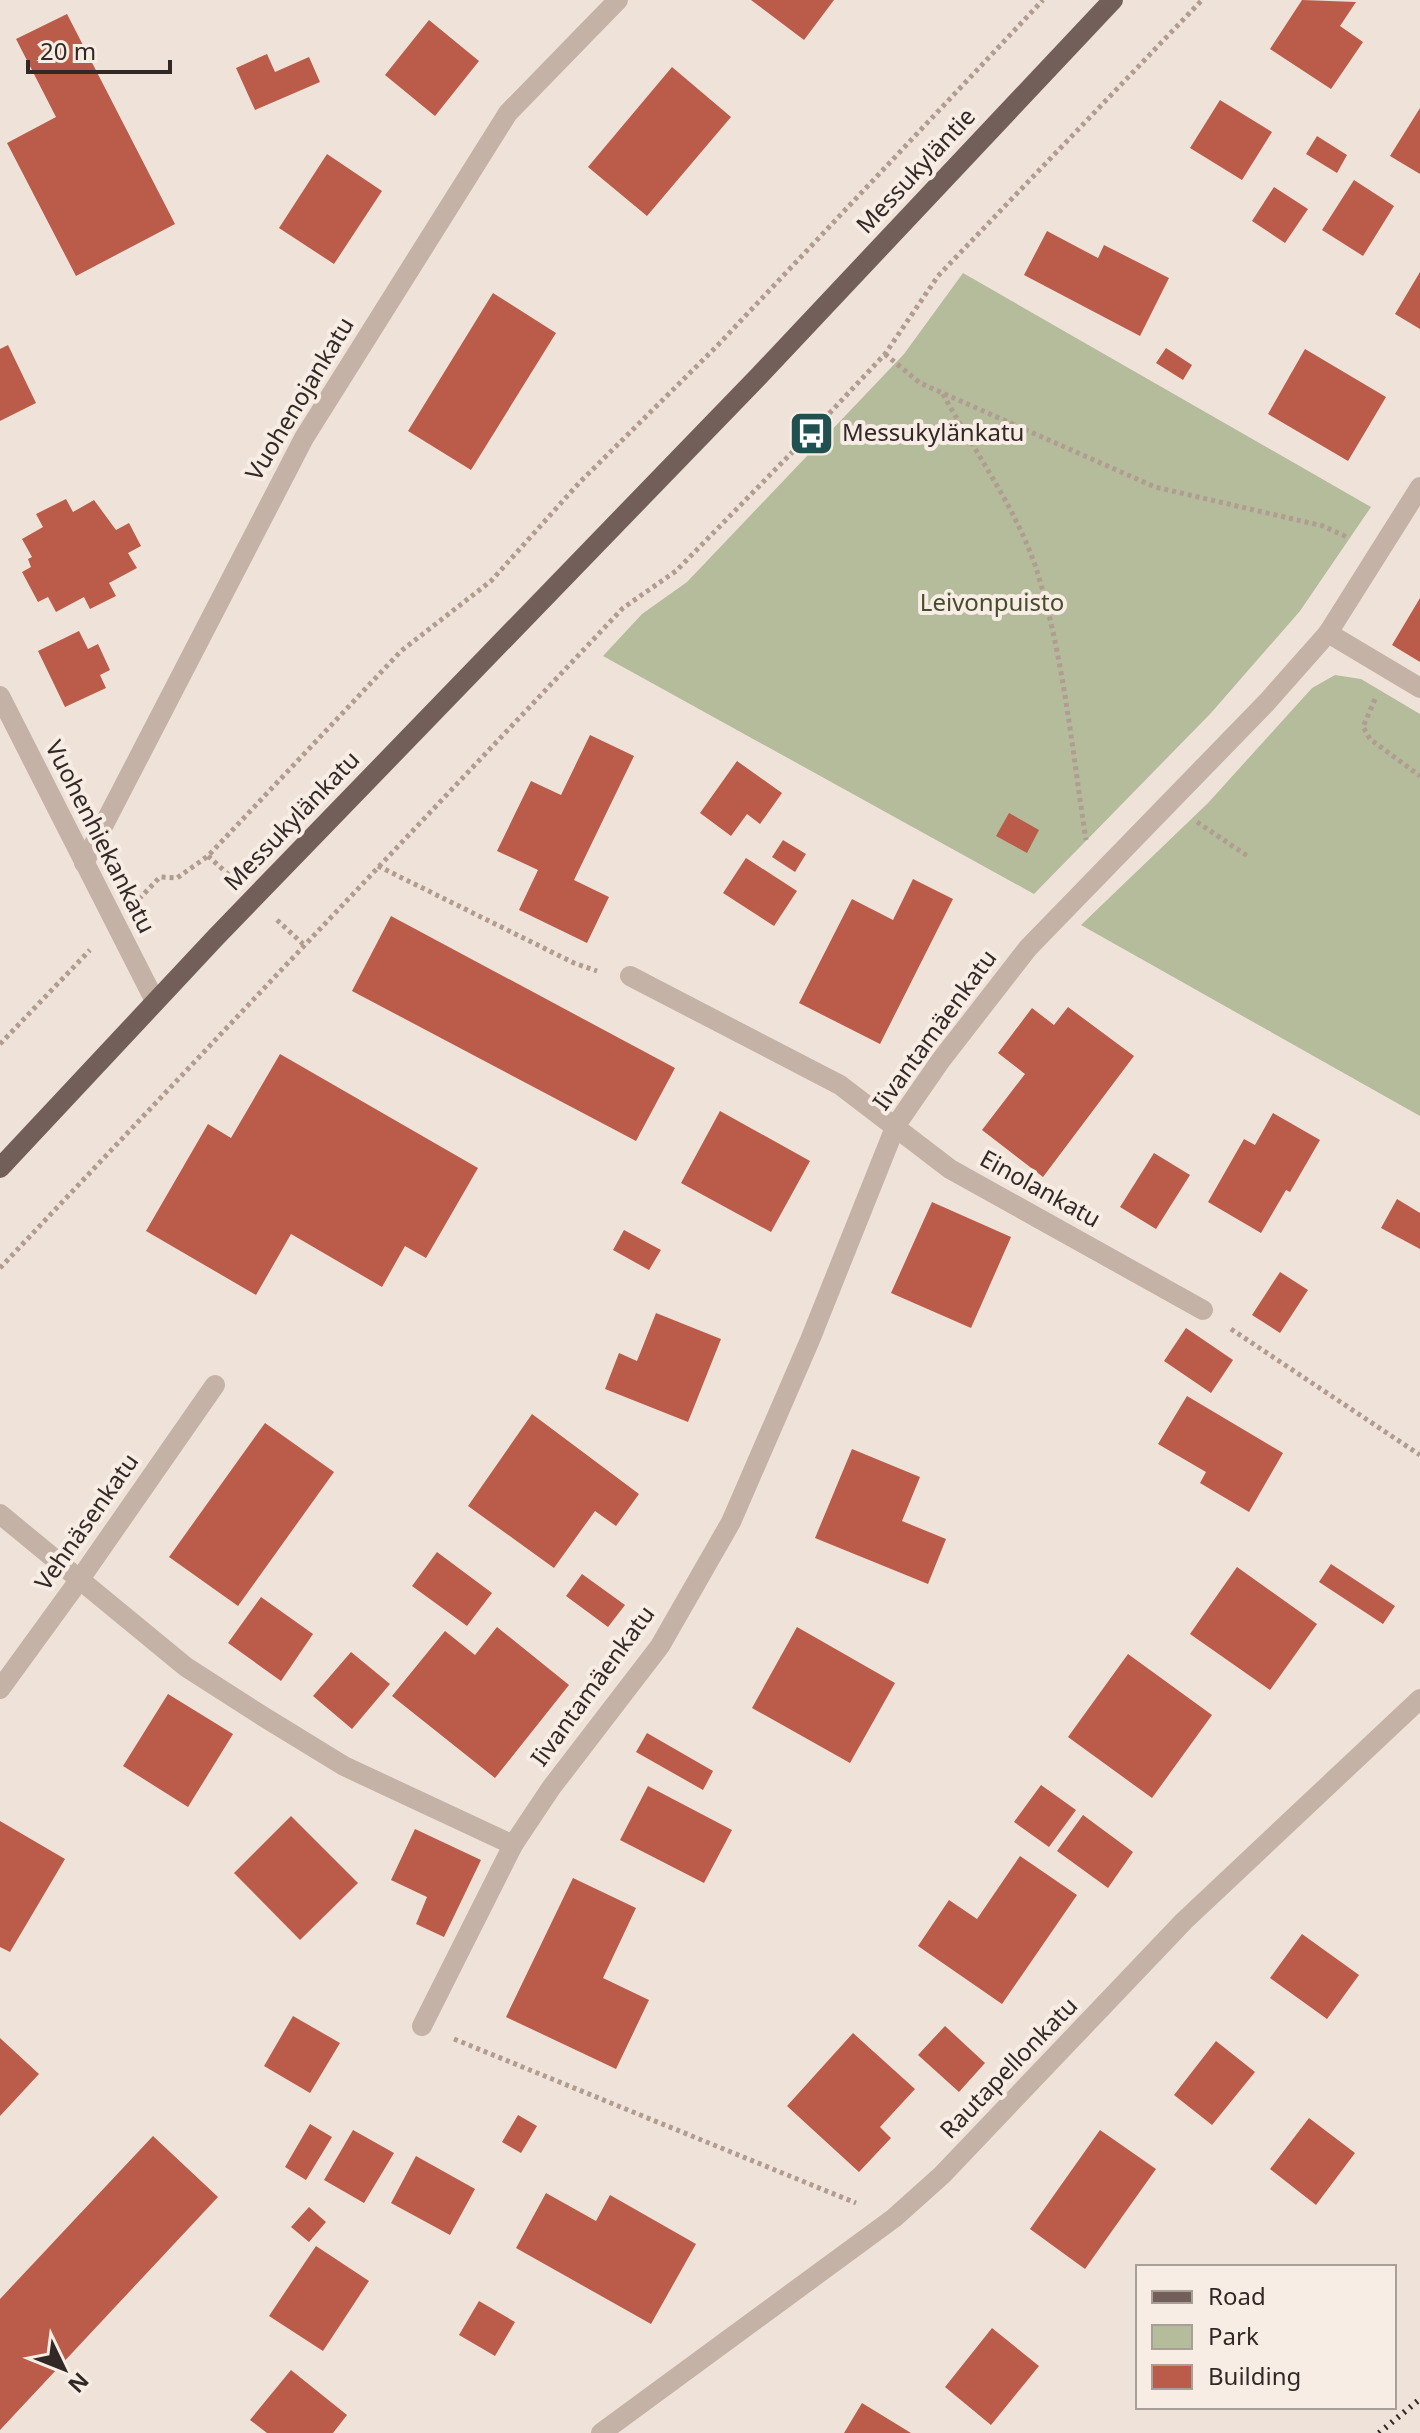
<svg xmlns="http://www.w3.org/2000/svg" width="1420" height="2433" viewBox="0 0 1420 2433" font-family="'Noto Sans',sans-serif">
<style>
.green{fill:#b4bc9b}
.building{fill:#bb5c4a}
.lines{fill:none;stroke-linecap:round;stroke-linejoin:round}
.path{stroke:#b19c91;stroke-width:5;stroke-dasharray:4 4;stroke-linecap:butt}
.lane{stroke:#c5b2a6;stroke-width:20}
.street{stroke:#c5b2a6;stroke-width:20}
.primary{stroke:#735f59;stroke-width:20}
.rail{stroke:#322926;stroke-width:6;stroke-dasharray:2 6;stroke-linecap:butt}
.labels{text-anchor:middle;stroke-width:8;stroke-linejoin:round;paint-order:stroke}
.street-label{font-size:24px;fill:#322926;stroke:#f7ede5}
.poi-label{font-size:24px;fill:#322926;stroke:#f7ede5;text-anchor:start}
.park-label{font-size:24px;fill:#454e2c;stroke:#f7ede5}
</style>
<rect width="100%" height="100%" fill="#efe3d9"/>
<g class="green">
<path d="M963,273L1371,507L1300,611L1211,713L1034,894L603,656L642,614L687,582L904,354Z"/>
<path d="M1335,675L1361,679L1420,714V1116L1081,925L1208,803L1312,688Z"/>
</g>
<g class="building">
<path d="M751,0H834L804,40Z"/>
<path d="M1302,0L1356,2L1340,26L1363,42L1331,89L1270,49Z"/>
<path d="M67,14L175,224L76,276L7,143L56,117L16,39Z"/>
<path d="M429,20L479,61L435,116L385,75Z"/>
<path d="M267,54L275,72L309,57L320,82L255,110L236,68Z"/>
<path d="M672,67L731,117L647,216L588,167Z"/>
<path d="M1220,100L1272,132L1242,180L1190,148Z"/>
<path d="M1420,108V174L1390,156Z"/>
<path d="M1317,136L1347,155L1337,173L1306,154Z"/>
<path d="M327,154L382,191L334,264L279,228Z"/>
<path d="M1354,180L1394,206L1363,256L1322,230Z"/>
<path d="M1274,187L1308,209L1285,243L1252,221Z"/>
<path d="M1047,231L1098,258L1104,245L1169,278L1140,336L1024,275Z"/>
<path d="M1420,272V329L1395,314Z"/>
<path d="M493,293L556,333L471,470L408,431Z"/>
<path d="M8,345L36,403L0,421V349Z"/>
<path d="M1166,348L1192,365L1183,380L1156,363Z"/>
<path d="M1305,349L1386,397L1348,461L1268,414Z"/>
<path d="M66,499L73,512L94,500L116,530L129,523L141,546L128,553L137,568L109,583L116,596L90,609L84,597L56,612L48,597L38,602L22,572L31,567L28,559L32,557L22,539L43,527L36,514Z"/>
<path d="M1420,598V662L1392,645Z"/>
<path d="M79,631L88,649L98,644L110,670L100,675L106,688L65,707L38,651Z"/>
<path d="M590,735L634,756L574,880L609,897L587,943L519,910L538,870L497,851L531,781L561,795Z"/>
<path d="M737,761L782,793L760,824L747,814L731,836L700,813Z"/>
<path d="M1009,813L1039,830L1027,853L996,836Z"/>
<path d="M783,840L806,854L795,872L772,857Z"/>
<path d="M746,858L797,891L774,926L723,893Z"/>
<path d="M913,879L953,899L880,1044L799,1003L852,899L893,920Z"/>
<path d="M391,916L675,1068L636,1141L352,991Z"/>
<path d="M1068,1007L1134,1056L1043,1177L982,1130L1025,1074L998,1053L1032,1008L1054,1025Z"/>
<path d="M280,1054L478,1168L426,1258L405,1246L382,1287L291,1234L256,1295L146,1231L208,1124L231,1138Z"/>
<path d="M720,1111L810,1161L771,1232L681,1183Z"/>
<path d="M1273,1113L1320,1140L1290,1192L1286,1190L1261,1233L1208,1202L1244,1139L1255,1145Z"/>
<path d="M1154,1153L1190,1175L1156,1229L1120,1207Z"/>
<path d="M1397,1199L1420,1213V1249L1381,1228Z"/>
<path d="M932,1202L1011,1237L971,1328L891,1293Z"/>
<path d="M624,1230L661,1250L649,1270L613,1250Z"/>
<path d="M1280,1272L1308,1290L1280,1333L1252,1315Z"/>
<path d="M656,1313L721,1339L688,1422L605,1389L619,1353L637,1361Z"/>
<path d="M1186,1328L1233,1360L1211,1393L1164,1361Z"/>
<path d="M1187,1396L1283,1453L1249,1512L1200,1483L1206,1472L1158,1444Z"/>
<path d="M532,1414L639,1494L616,1526L595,1511L554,1568L468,1506Z"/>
<path d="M265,1423L334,1472L238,1606L169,1557Z"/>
<path d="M852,1449L920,1477L902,1521L946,1539L928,1584L815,1538Z"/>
<path d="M437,1552L492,1593L467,1626L412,1586Z"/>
<path d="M1331,1564L1395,1606L1383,1624L1319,1582Z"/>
<path d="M1237,1567L1317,1624L1270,1690L1190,1634Z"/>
<path d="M582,1574L625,1605L608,1627L566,1596Z"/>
<path d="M261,1597L313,1634L281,1681L228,1643Z"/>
<path d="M497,1627L569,1685L495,1778L392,1696L445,1631L475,1655Z"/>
<path d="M797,1627L895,1683L850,1763L752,1708Z"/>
<path d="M351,1652L390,1684L352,1729L313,1696Z"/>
<path d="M1128,1654L1212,1715L1152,1798L1068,1737Z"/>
<path d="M168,1694L233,1734L188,1807L123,1766Z"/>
<path d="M647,1733L713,1771L703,1790L636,1752Z"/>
<path d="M1041,1785L1076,1810L1049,1847L1014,1822Z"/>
<path d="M648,1786L732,1830L704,1883L620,1840Z"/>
<path d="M1083,1815L1133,1852L1108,1888L1057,1851Z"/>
<path d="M291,1816L358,1883L300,1940L234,1873Z"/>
<path d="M0,1821L65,1859L10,1952L0,1947Z"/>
<path d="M415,1829L481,1860L444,1937L416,1924L427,1897L391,1880Z"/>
<path d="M1020,1856L1077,1895L1002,2004L918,1946L949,1900L977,1919Z"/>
<path d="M573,1878L636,1908L603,1978L649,2000L616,2069L506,2017Z"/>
<path d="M1302,1934L1359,1975L1327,2019L1270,1978Z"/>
<path d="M293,2016L340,2043L310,2093L264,2066Z"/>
<path d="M945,2026L985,2063L959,2092L918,2055Z"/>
<path d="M853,2033L915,2089L880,2127L891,2138L859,2172L787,2106Z"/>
<path d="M0,2038L39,2074L0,2116Z"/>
<path d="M1216,2041L1255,2072L1212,2125L1174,2095Z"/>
<path d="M518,2115L537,2126L521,2153L502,2142Z"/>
<path d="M1309,2118L1355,2153L1316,2205L1270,2169Z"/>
<path d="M310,2124L332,2137L306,2180L285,2167Z"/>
<path d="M353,2130L394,2153L364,2203L324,2180Z"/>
<path d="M1100,2130L1156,2169L1085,2269L1030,2229Z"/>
<path d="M153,2136L218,2197L0,2430V2299Z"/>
<path d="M416,2156L475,2189L450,2235L391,2203Z"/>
<path d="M546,2193L596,2221L610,2195L696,2244L651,2324L516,2248Z"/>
<path d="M309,2207L326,2222L309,2242L291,2227Z"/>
<path d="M316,2246L369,2281L323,2351L269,2316Z"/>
<path d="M479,2301L515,2322L495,2356L459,2335Z"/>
<path d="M992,2328L1039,2366L991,2425L945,2387Z"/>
<path d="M291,2370L347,2415L333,2433H267L250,2420Z"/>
<path d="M862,2403L911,2433H844Z"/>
</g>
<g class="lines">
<g class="path">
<path d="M885,354L920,383L1155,487L1323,526L1349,538"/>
<path d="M943,394C974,451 1017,509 1037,571C1064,658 1072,750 1086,840"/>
<path d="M1375,699L1363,727L1370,739L1420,776"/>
<path d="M1197,822L1249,857"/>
<path d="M208,856L229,875"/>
<path d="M378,866L574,963L597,971"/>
<path d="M139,899L160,877L177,878L208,856L401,651L491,581L579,483L717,346L1043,0"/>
<path d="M277,920L303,944"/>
<path d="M0,1044L90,950"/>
<path d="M0,1268L623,608L676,571L811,433L885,354L938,276L1202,0"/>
<path d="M1231,1329L1420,1455"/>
<path d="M454,2039L856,2203"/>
</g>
<path class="lane" d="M0,1689L80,1579"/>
<g class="street">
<path d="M1328,633L1420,688"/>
<path d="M0,696L155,1001"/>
<path d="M84,863L304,438L508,113L618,0"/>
<path d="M630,976L840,1085L950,1169L1203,1310"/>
<path d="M0,1514L186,1667L264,1717L344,1766L513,1845"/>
<path d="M80,1579L215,1385"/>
<path d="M422,2026L513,1845L551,1788L660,1646L731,1522L810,1340L896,1125L941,1060L1028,948L1267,702L1328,633L1420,487"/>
<path d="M601,2433L894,2218L942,2175L1184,1921L1420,1699"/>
</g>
<path class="primary" d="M0,1168L216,937L758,377L1113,0"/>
<path class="rail" d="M1379,2433L1420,2399"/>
</g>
<defs>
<symbol id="bus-square" viewBox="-11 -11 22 22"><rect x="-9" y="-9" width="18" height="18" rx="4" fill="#20504f" stroke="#f7ede5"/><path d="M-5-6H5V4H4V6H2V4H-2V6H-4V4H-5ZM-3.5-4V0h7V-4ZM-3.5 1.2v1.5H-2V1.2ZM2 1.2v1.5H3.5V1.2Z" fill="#fff"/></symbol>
</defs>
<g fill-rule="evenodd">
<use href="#bus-square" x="786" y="408" width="51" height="51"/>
</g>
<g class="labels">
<g class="street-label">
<text transform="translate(916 171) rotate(-47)" y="8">Messukyläntie</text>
<text transform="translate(300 399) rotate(-59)" y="8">Vuohenojankatu</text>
<text transform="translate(292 821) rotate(-46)" y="8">Messukylänkatu</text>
<text transform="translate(100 837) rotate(63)" y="8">Vuohenhiekankatu</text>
<text transform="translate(935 1030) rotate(-54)" y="8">Iivantamäenkatu</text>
<text transform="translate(1040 1189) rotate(29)" y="8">Einolankatu</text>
<text transform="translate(87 1522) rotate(-55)" y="8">Vehnäsenkatu</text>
<text transform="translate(593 1686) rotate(-54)" y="8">Iivantamäenkatu</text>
<text transform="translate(1009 2068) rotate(-46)" y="8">Rautapellonkatu</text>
</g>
<g class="poi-label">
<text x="842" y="441">Messukylänkatu</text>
</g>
<g class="park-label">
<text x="992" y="611">Leivonpuisto</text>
</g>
</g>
<rect x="1136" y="2265" width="260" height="144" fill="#f7ede5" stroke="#a89f99" stroke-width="2"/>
<rect x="1152" y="2291" width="40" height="12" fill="#735f59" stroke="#a89f99" stroke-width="2"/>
<text x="1208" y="2305" font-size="24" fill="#322926">Road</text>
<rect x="1152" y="2325" width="40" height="24" fill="#b4bc9b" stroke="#a89f99" stroke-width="2"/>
<text x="1208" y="2345" font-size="24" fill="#322926">Park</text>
<rect x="1152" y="2365" width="40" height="24" fill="#bb5c4a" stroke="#a89f99" stroke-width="2"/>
<text x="1208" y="2385" font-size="24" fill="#322926">Building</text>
<g transform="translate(64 2369) rotate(133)" stroke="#f7ede5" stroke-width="6" paint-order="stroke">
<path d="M0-6L14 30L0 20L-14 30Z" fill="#322926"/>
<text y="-12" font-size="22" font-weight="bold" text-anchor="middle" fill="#322926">N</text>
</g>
<path d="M28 60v12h142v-12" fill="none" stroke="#322926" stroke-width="4"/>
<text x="40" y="60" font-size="24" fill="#322926" stroke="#f7ede5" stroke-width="6" paint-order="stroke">20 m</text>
</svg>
